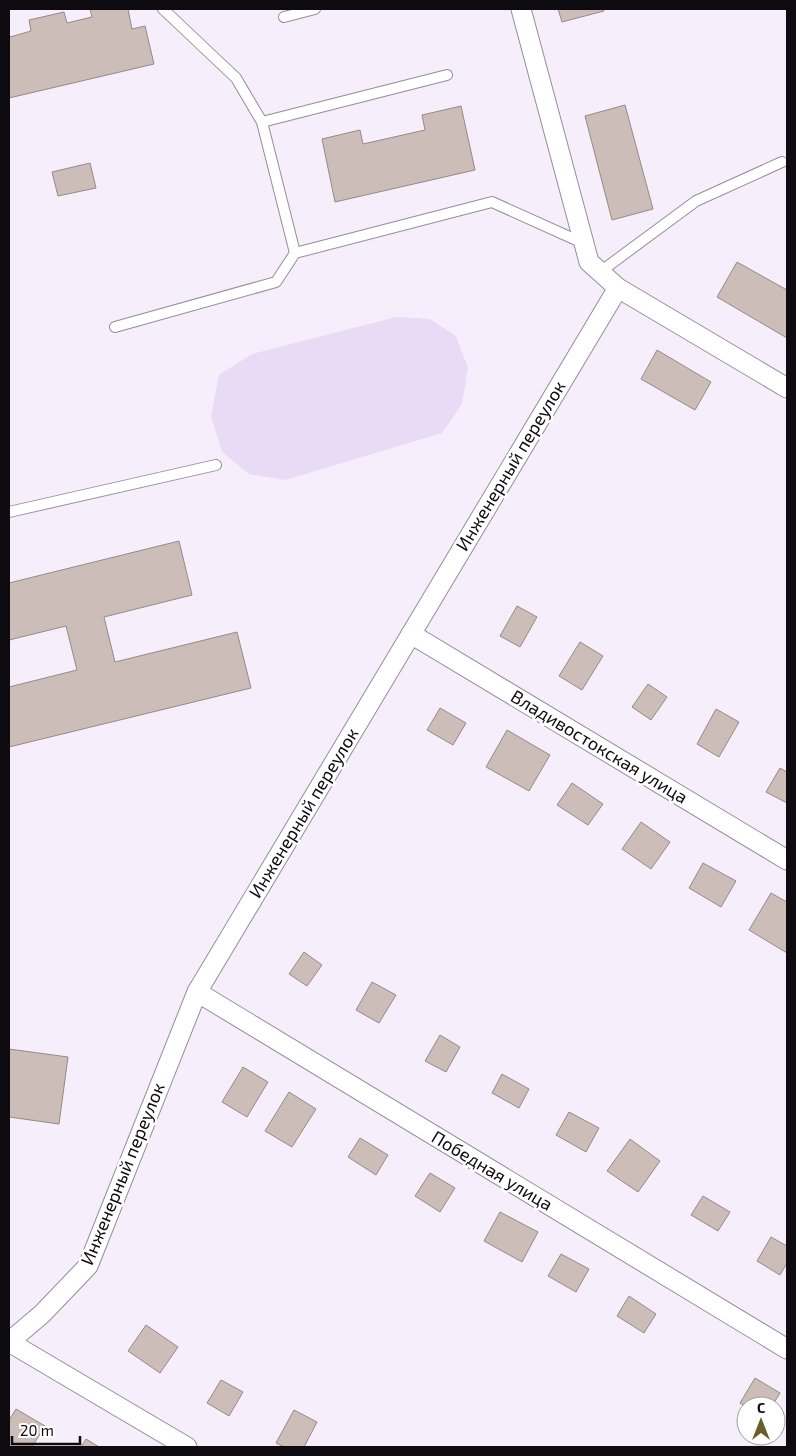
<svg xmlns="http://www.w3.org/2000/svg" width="796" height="1456" viewBox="0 0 796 1456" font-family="'Exo 2',sans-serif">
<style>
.green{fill:#e9daf6}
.building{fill:#ccbdb9;stroke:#978985}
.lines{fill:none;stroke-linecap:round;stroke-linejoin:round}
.lane-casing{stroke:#948e99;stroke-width:12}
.street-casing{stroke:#948e99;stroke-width:21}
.lane{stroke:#fff;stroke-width:10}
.street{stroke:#fff;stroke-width:19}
.labels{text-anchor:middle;stroke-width:5;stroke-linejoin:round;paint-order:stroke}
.street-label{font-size:18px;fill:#0d0b0f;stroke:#fff}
</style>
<rect width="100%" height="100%" fill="#f6effb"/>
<path class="green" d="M396,317L430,319L456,336L468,368L462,404L442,433L285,480L249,474L222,452L211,416L219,375L252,354Z"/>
<g class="building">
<path d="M90,9H128L132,29L145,26L154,64L9,98V32L10,37L31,31L29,20L64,12L67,23L92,17Z"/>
<path d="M558,9H603L604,11L562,22Z"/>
<path d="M625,105L653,209L612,220L585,116Z"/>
<path d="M461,106L475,170L335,202L322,139L360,130L363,144L425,130L422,115Z"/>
<path d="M90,163L96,188L58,196L52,172Z"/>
<path d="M737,262L787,290V338L717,297Z"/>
<path d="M657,350L711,382L695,410L641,379Z"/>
<path d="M179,541L192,595L104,617L115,662L237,632L251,688L9,747V687L77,670L66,626L9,640V583Z"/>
<path d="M517,606L537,617L520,647L500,636Z"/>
<path d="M580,642L603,656L582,690L559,676Z"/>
<path d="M648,684L667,697L651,720L632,707Z"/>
<path d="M440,708L466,723L453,745L427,730Z"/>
<path d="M716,709L739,722L719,757L697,744Z"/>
<path d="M507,730L550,755L529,791L486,767Z"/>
<path d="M780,768L787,772V803L766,792Z"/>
<path d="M572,783L603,804L588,825L557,805Z"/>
<path d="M641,822L670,842L651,869L622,849Z"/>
<path d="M703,863L736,881L721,907L689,888Z"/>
<path d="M771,893L787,902V953L749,930Z"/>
<path d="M304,952L322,965L307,986L289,974Z"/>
<path d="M372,982L396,995L379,1023L356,1010Z"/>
<path d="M440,1035L460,1047L446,1072L425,1061Z"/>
<path d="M9,1049L68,1057L59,1124L9,1117Z"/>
<path d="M243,1067L268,1082L247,1117L222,1102Z"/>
<path d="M502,1074L529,1089L519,1108L492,1093Z"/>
<path d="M289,1092L316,1109L292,1147L265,1131Z"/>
<path d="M569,1112L599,1128L586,1152L556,1135Z"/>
<path d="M360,1138L388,1155L376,1175L348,1157Z"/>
<path d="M630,1139L660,1161L638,1192L607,1171Z"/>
<path d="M430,1173L455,1188L440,1212L415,1196Z"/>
<path d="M703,1196L730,1212L718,1231L691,1215Z"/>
<path d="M500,1212L538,1232L522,1262L484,1241Z"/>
<path d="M771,1237L787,1246V1263L780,1275L757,1261Z"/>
<path d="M561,1254L589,1269L576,1292L548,1276Z"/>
<path d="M629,1296L656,1314L644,1333L617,1316Z"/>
<path d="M146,1325L178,1347L160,1373L128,1351Z"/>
<path d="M755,1378L780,1393L772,1406L746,1407L740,1403Z"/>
<path d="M221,1380L243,1392L229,1416L207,1403Z"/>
<path d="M16,1409L45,1426L32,1447H9V1420Z"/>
<path d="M294,1410L317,1422L304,1447H284L276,1443Z"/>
<path d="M86,1439L99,1447H81Z"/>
</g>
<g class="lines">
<defs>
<g id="lane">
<path d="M284,17L315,9"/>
<path d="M262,122L447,75"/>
<path d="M295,253L492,202L583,243"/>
<path d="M600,272L696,201L782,162"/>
<path d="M115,327L276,282L295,253L262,122L236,78L163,9"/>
<path d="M9,512L216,465"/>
</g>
<g id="street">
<path d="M521,9L589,262L618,288L787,388"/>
<path d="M411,634L787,860"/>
<path d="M197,992L787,1349"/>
<path d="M9,1342L42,1314L88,1266L197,992L618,288"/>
<path d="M9,1342L187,1447"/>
</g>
</defs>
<use href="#lane" class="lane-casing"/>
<use href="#street" class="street-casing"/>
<use href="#lane" class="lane"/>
<use href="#street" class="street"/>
</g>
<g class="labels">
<g class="street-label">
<text transform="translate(511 466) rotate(-59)" y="6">Инженерный переулок</text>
<text transform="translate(599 747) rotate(31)" y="6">Владивостокская улица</text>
<text transform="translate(304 813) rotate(-59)" y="6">Инженерный переулок</text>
<text transform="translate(492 1171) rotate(31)" y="6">Победная улица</text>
<text transform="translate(123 1174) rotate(-68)" y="6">Инженерный переулок</text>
</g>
</g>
<rect width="796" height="1456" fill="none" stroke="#0d0b0f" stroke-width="20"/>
<g transform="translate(761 1421)"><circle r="24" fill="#ffffff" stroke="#9e9d9f"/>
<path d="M0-4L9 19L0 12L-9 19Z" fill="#6a5e2b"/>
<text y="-8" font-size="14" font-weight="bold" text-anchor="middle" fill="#0d0b0f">С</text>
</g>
<path d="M12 1436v8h68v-8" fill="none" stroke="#0d0b0f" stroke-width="2.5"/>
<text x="20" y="1436" font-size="15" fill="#0d0b0f" stroke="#ffffff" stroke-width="4" paint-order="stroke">20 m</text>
</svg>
